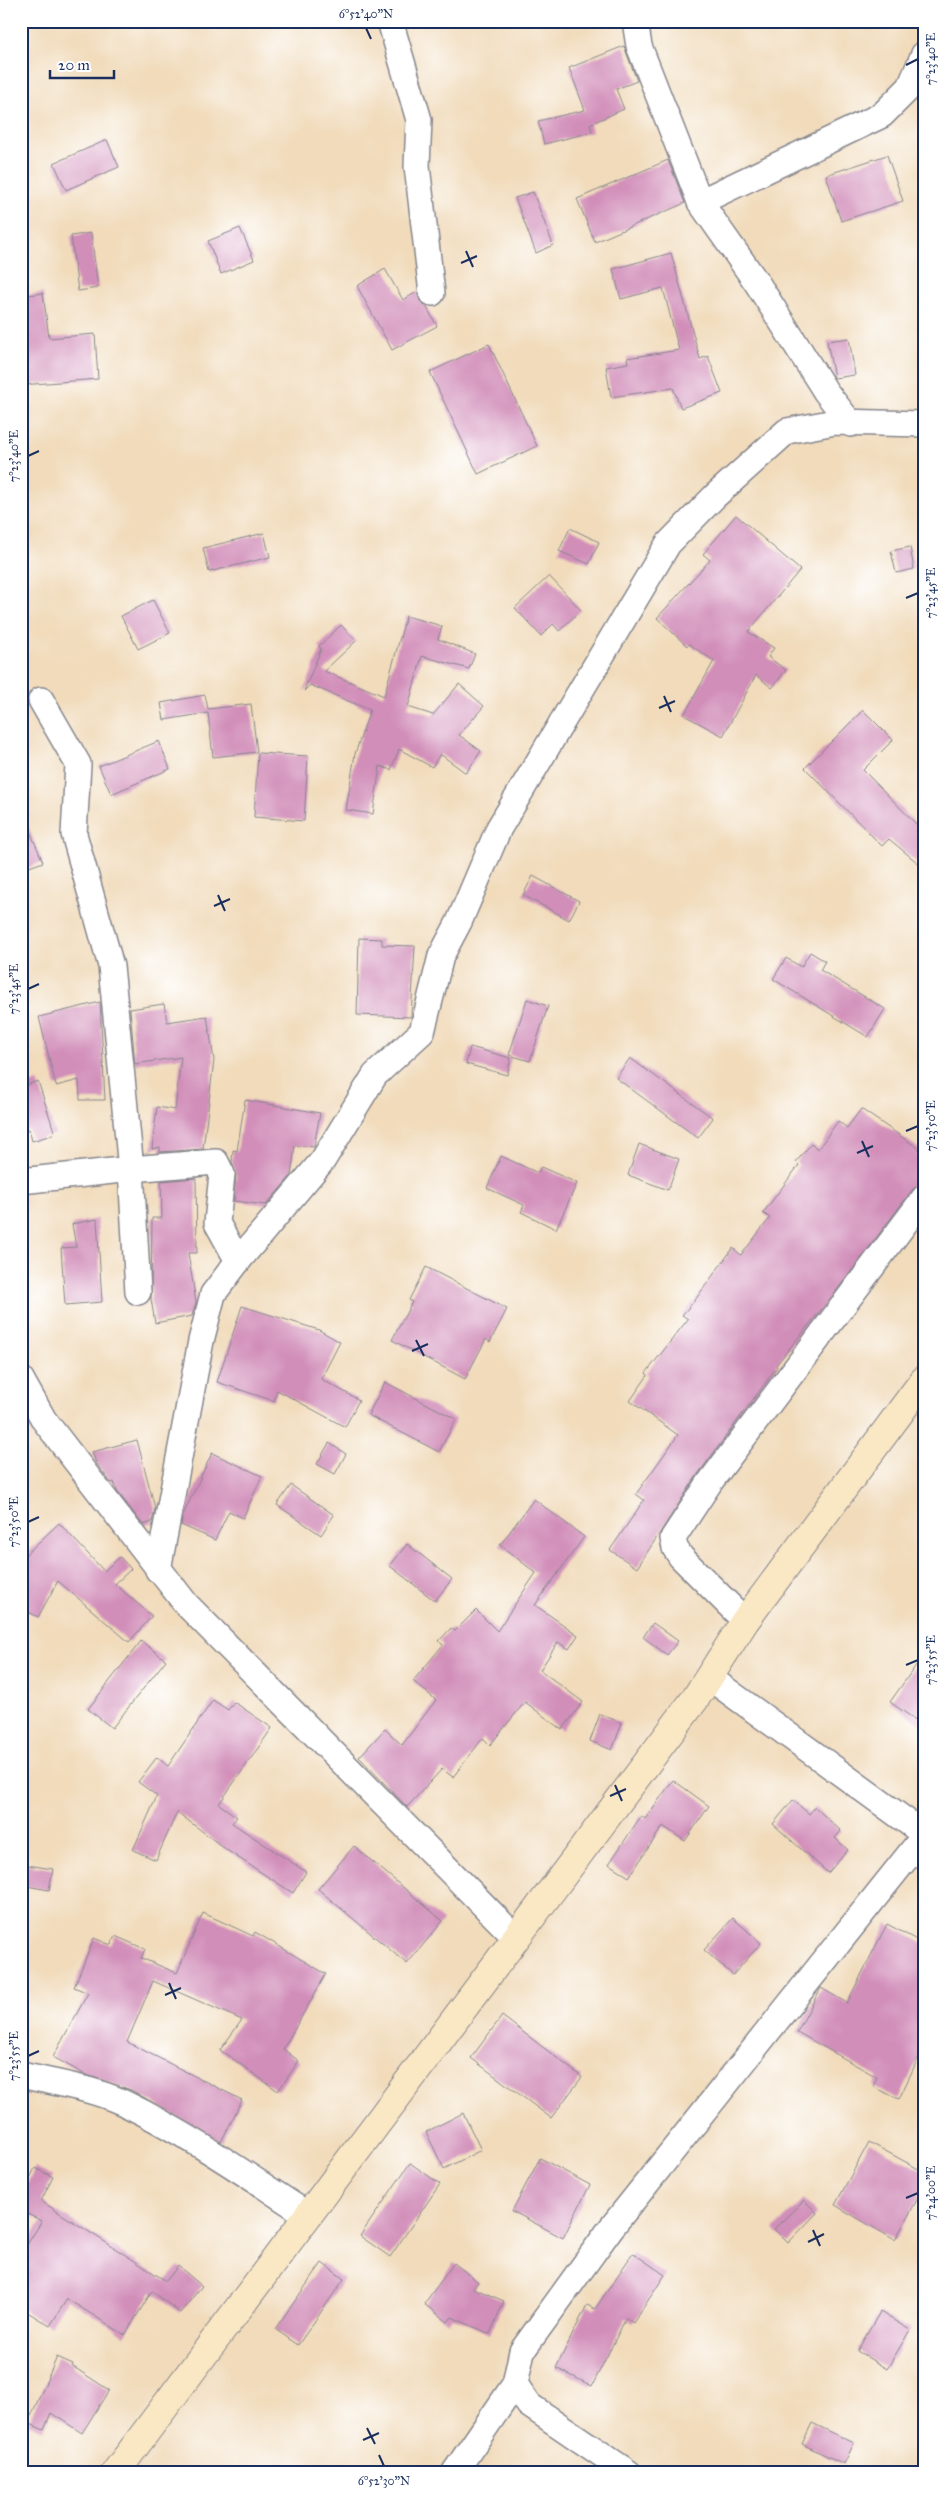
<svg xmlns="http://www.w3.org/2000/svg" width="945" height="2494" viewBox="0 0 945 2494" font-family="'IM FELL Great Primer',serif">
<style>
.building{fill:#d18eb9}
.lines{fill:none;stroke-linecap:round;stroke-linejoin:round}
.street-casing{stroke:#86858c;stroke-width:28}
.secondary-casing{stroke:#86858c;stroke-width:30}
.street{stroke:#fff;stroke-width:25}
.secondary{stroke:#fae7c3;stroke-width:28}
.ticks{fill:none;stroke:#1b2f5e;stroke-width:2}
.neatline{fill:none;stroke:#1b2f5e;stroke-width:2}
.ticks-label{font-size:12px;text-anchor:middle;fill:#1b2f5e}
</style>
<rect width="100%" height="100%" fill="#fff"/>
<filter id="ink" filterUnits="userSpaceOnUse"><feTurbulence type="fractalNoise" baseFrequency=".02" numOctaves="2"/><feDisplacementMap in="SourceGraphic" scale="10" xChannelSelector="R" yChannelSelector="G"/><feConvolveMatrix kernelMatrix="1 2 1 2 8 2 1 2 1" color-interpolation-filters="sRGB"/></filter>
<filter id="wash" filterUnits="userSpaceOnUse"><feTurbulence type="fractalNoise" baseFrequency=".0096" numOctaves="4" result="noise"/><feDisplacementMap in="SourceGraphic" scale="20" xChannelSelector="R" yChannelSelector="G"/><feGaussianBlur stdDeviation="1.12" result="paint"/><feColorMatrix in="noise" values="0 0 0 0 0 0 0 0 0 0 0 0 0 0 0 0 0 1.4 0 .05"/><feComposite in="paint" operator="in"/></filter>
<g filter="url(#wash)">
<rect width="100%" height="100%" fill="#f1dbbb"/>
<g id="blocks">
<g class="building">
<path d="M624,46L637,81L616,89L624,109L590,124L592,132L544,144L538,121L585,110L569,68Z"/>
<path d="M107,140L119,167L66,190L54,163Z"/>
<path d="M887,155L903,201L841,221L826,175Z"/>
<path d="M668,160L685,203L595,242L577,199Z"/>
<path d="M533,192L553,245L536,253L515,198Z"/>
<path d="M240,228L254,260L221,274L208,241Z"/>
<path d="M91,233L98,288L78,291L71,236Z"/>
<path d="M671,253L700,359L708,356L722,393L681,408L673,388L611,397L606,367L628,363L627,358L679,350L663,288L621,299L613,269Z"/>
<path d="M385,269L403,300L417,292L420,301L426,306L437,326L392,350L357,286Z"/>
<path d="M43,293L49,338L95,334L98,379L21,385V339H26L21,296Z"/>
<path d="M849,338L855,375L834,378L827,341Z"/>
<path d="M489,344L537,446L478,474L430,372Z"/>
<path d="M736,515L800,570L748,632L774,648L768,657L786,670L772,688L756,675L723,736L684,715L714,661L689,644L687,646L657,618L710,560L703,554Z"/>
<path d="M570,528L599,542L589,564L559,551Z"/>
<path d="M264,533L270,557L209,572L203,548Z"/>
<path d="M910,547L914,569L896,573L891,551Z"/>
<path d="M549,576L581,610L559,631L553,624L541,636L515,608Z"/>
<path d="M153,600L170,633L138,649L121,616Z"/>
<path d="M406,616L442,626L438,639L475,654L469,669L422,656L408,707L433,715L459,684L484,706L459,735L481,751L466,773L440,754L432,767L399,749L391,770L380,766L373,814L346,810L355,754L370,710L310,685L304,691L321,649L319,646L341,625L356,641L324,671L384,696Z"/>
<path d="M205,695L208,709L251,704L257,752L213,757L208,713L164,720L161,703Z"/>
<path d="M863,710L893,740L863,770L924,832V868L889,839L882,846L805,768Z"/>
<path d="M159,741L170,769L111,794L99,766Z"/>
<path d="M258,753L308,756L304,821L254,817Z"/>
<path d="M21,810L43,862L21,870Z"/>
<path d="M533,876L579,901L569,920L523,895Z"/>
<path d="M359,938L382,939V945L415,946L411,1017L357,1015Z"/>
<path d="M810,952L825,961L820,970L885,1009L868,1037L773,979L786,958L801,967Z"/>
<path d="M527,999L548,1006L530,1061L509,1055Z"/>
<path d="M100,1002L105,1100H80L79,1080L56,1086L39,1017Z"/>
<path d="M164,1004L167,1022L207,1016L214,1060L203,1149L160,1152V1147L152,1149L157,1107L175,1110L181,1057L135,1064L130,1009Z"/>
<path d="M470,1047L511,1058L507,1075L466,1064Z"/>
<path d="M630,1058L713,1118L698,1138L616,1078Z"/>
<path d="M38,1081L55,1134L32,1141L29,1129L21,1132V1087Z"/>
<path d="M245,1100L320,1113L314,1147L295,1145L291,1176L266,1205L234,1201L236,1175L232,1162L233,1150L237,1151Z"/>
<path d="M861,1109L924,1152V1184L913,1189L834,1294L776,1365L777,1367L698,1474L637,1568L610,1550L644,1500L636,1494L678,1435L630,1401L648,1375L646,1373L688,1319L682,1315L695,1300L719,1267L733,1248L741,1255L770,1218L763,1213L799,1165L796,1162L811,1144L818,1149L838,1121L847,1128Z"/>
<path d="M639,1144L679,1159L668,1190L628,1175Z"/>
<path d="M501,1156L538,1173L541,1167L577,1183L556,1229L521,1212L524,1205L487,1188Z"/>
<path d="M196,1178L197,1253H188L196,1302L192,1316L155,1323L151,1299L152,1218H162L161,1181Z"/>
<path d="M97,1219L102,1302L65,1305L61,1248L76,1247L72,1224Z"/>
<path d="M426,1267L507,1309L490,1342L486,1339L465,1379L392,1340L412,1302L409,1300Z"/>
<path d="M242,1306L319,1330L340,1342L321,1379L359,1400L345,1427L277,1390L274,1401L217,1382Z"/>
<path d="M385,1382L456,1419L439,1452L368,1415Z"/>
<path d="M137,1440L155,1508L152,1522L143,1525L117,1491L114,1482L111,1483L96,1463L92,1452Z"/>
<path d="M329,1443L346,1454L335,1474L317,1464Z"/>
<path d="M212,1453L262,1476L243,1518L229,1511L215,1540L181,1525L183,1515Z"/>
<path d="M291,1485L334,1515L321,1535L277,1505Z"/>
<path d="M534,1499L584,1537L535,1605L578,1635L569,1649L558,1642L540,1670L583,1702L562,1730L525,1702L490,1745L483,1738L453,1777L442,1769L407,1807L359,1757L385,1729L402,1745L436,1700L413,1681L443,1645L439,1641L451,1628L455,1631L476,1610L497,1631L536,1573L500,1545Z"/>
<path d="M59,1523L104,1571L120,1557L131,1569L115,1584L152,1616L129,1642L58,1581L38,1617L21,1608V1559Z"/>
<path d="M407,1544L452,1579L435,1601L390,1566Z"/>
<path d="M653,1623L678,1641L667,1655L643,1637Z"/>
<path d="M141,1641L166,1660L112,1728L88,1709Z"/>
<path d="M924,1654V1726L890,1702Z"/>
<path d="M213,1700L228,1710L234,1702L272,1728L219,1804L237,1817L232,1823L306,1872L293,1893L228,1851L177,1812L156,1860L133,1850L157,1796L138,1782L157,1757L168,1766Z"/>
<path d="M600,1714L622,1723L612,1750L590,1741Z"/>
<path d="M673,1780L709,1806L685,1841L663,1826L629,1877L609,1864L641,1816L645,1819Z"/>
<path d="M793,1800L809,1814L815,1807L841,1831L835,1838L848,1850L828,1873L773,1824Z"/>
<path d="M354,1846L443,1921L407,1964L318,1889Z"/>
<path d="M21,1864L53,1869L49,1890L21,1885Z"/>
<path d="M203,1913L253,1936L255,1932L326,1974L283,2049L299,2061L278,2091L220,2050L242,2020L153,1981L127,2042L242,2100L221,2142L131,2090L84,2074L53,2057L88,1993L74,1987L94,1938L111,1945L115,1936L145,1949L141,1958L177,1973Z"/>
<path d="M733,1918L761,1943L733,1975L704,1950Z"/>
<path d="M887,1924L924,1944V2046L899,2099L873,2087L877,2077L797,2032L821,1988L847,2003Z"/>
<path d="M502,2016L582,2077L551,2118L471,2058Z"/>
<path d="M463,2113L481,2150L444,2169L426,2132Z"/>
<path d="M869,2142L924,2172V2187L895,2240L835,2205Z"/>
<path d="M540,2158L590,2185L563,2238L512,2211Z"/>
<path d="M410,2163L440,2184L390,2257L360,2236Z"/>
<path d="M35,2168L53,2177L41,2201L166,2281L178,2266L202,2286L180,2313L152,2291L125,2335L67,2299L50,2326L21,2308V2254L42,2221L21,2211V2197Z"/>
<path d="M804,2200L817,2213L788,2243L774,2229Z"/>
<path d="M633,2253L665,2275L633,2323L626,2318L592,2386L556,2368L587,2305L595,2309Z"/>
<path d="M322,2263L344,2279L298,2345L275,2329Z"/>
<path d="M454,2263L478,2282L473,2288L504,2301L490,2334L452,2317L448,2322L424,2304Z"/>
<path d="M880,2312L910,2330L887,2369L857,2351Z"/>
<path d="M57,2357L73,2364L72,2366L109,2390L82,2433L51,2413L44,2430L28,2423Z"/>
<path d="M812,2423L854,2443L844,2464L802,2444Z"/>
</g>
</g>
</g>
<g filter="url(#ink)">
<use href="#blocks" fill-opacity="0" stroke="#86858c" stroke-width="1"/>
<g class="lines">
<defs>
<g id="street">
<path d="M390,21L419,120L417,166L432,293"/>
<path d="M635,21L639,46L700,202L757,283L826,392L851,424"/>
<path d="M700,202L882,115L910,87L924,54"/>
<path d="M21,1181L131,1169L111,966L74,834L78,764L41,700"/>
<path d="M138,1292L131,1169L216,1162L222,1174L217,1223L238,1261"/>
<path d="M21,1379L44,1420L186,1604L515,1937"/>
<path d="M158,1570L201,1341L213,1294L238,1261L323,1160L375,1075L422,1032L441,956L459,922L499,828L668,544L715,496L787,431L835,422L924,424"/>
<path d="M745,1621L681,1557L675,1548L673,1538L710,1482L924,1198"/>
<path d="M710,1678L924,1834"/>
<path d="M21,2075C56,2083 92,2088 124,2103C188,2134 248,2176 308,2215"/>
<path d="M454,2473L515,2384"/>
<path d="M629,2473L529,2405L515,2384L522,2351L611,2228L924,1836"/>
</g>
<path id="secondary" d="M115,2473L695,1699L745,1621L924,1380"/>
</defs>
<use href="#street" class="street-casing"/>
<use href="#secondary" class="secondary-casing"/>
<use href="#street" class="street"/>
<use href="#secondary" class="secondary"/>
</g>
</g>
<path class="ticks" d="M366,28L371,39M906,65L918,59M466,251L473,267M461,263L477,256M28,456L39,451M906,598L918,593M664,696L671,712M659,708L675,701M218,895L225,911M214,906L230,899M28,989L39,984M906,1131L918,1126M862,1141L869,1157M857,1153L873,1146M416,1340L424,1356M412,1351L428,1344M28,1522L39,1517M906,1665L918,1660M615,1785L622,1801M610,1796L626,1789M169,1983L176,1999M165,1995L181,1988M28,2056L39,2051M906,2198L918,2193M813,2230L820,2246M808,2242L824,2234M367,2428L375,2444M363,2440L379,2433M379,2455L384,2466"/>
<rect width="945" height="2494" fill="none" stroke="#fff" stroke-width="55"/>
<path d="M50 70v8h64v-8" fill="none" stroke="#1b2f5e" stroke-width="2.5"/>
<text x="58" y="70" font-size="15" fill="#1b2f5e" stroke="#ffffff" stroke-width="4" paint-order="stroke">20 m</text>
<rect x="28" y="28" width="890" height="2438" class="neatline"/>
<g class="ticks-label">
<text x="366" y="18">6°52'40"N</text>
<text transform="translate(931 59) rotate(-90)" y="4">7°23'40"E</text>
<text transform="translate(14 456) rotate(-90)" y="4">7°23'40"E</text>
<text transform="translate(931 593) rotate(-90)" y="4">7°23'45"E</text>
<text transform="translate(14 989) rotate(-90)" y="4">7°23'45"E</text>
<text transform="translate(931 1126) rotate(-90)" y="4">7°23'50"E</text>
<text transform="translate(14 1522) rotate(-90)" y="4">7°23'50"E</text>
<text transform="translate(931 1660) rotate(-90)" y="4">7°23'55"E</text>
<text transform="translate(14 2056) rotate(-90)" y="4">7°23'55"E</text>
<text transform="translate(931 2193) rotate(-90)" y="4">7°24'00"E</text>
<text x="384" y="2485">6°52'30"N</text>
</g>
</svg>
